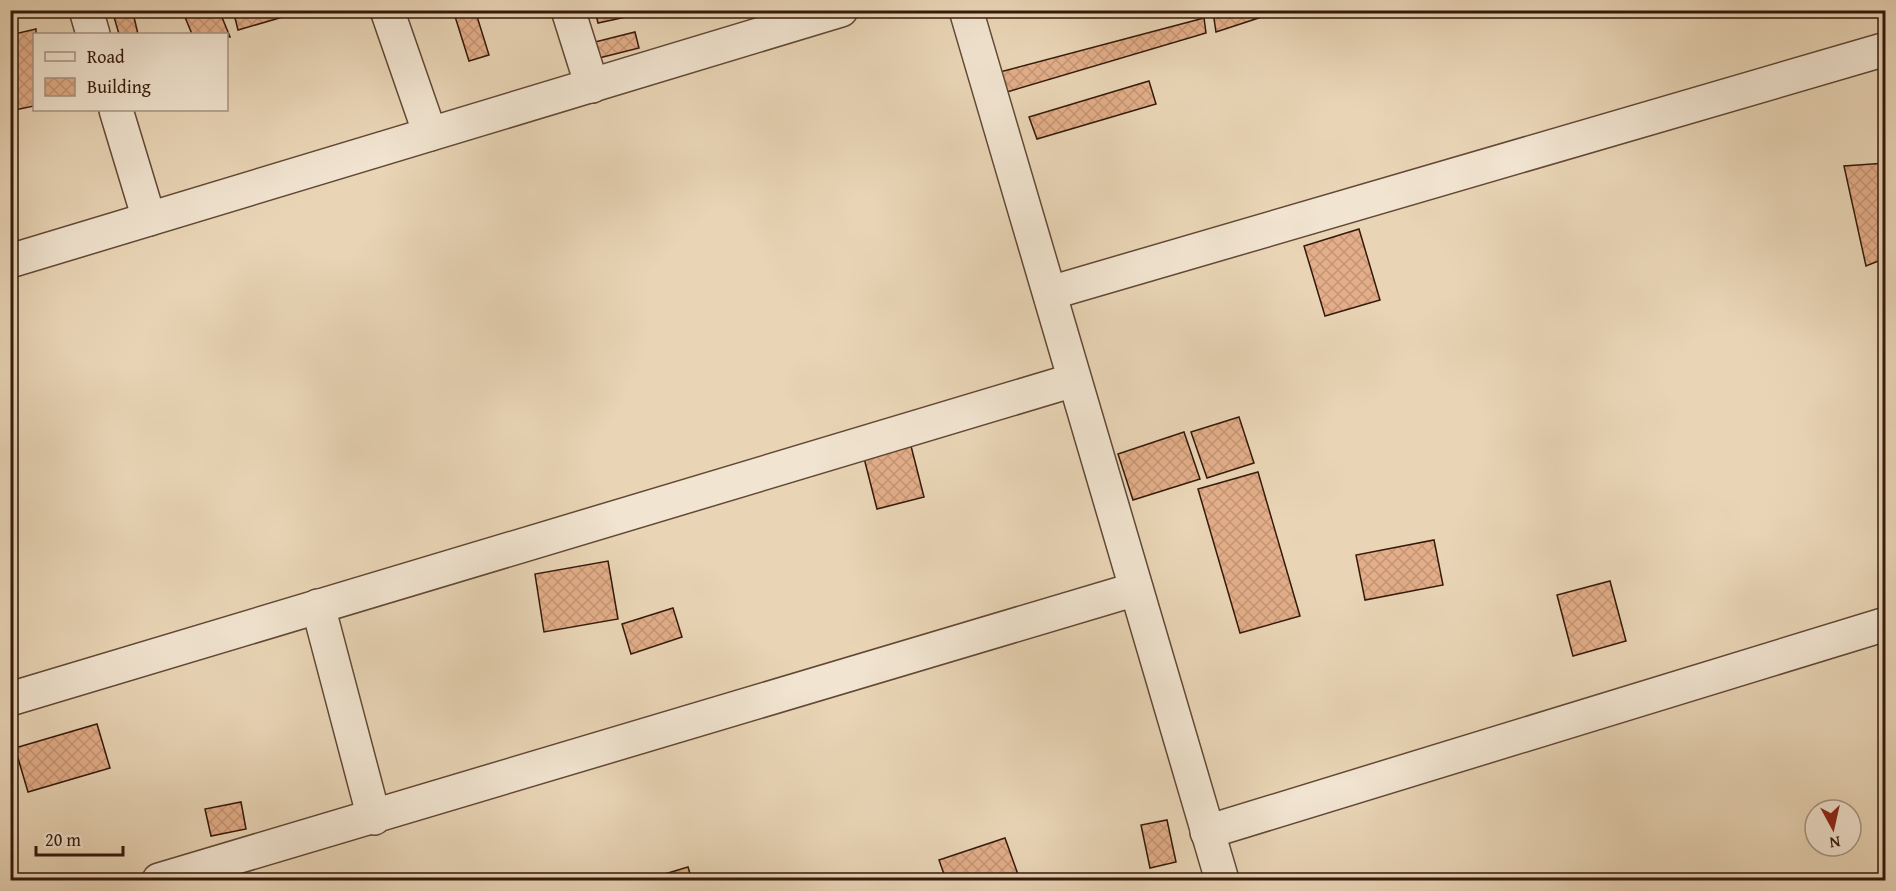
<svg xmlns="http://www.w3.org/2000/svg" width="1896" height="891" viewBox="0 0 1896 891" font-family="'Gentium Book Plus',serif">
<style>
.building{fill:url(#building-cross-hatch);stroke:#35190a;stroke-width:1.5}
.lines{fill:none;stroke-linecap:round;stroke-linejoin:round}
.minor-casing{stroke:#624835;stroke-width:36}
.minor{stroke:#f1e4d0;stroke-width:33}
</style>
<defs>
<pattern id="building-cross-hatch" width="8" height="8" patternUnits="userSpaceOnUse" patternTransform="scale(1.5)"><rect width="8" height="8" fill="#e3ae89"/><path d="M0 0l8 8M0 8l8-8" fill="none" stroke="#c39575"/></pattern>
</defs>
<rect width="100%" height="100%" fill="#e9d5b6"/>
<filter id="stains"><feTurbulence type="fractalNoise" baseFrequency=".00333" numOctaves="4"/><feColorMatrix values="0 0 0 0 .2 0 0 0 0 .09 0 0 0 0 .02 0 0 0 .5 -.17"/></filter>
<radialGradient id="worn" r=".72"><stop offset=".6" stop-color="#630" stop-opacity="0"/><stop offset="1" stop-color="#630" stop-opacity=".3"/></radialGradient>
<g class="building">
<path d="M182,10H219L230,37L192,34Z"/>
<path d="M233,10H281L283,17L238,30Z"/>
<path d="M453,10H475L489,55L469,61Z"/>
<path d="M595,10H658L598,23Z"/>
<path d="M1219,10H1283L1216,32L1213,12Z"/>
<path d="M133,13L138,34H119L114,17Z"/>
<path d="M1204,18L1206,33L1000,94L996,73Z"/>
<path d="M36,29L34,106L10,111V35Z"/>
<path d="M635,32L639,48L591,60L587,44Z"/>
<path d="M1149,81L1156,104L1037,139L1029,117Z"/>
<path d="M1886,163V258L1866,266L1844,166Z"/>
<path d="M1359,229L1380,300L1325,316L1304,246Z"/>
<path d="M1239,417L1254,463L1207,478L1191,432Z"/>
<path d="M1184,432L1200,479L1133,500L1118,454Z"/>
<path d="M911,446L924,497L877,509L864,458Z"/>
<path d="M1258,472L1300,616L1240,633L1198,489Z"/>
<path d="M1434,540L1443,585L1365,600L1356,555Z"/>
<path d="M608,561L618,619L544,632L535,574Z"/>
<path d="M1610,581L1626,641L1573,656L1557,595Z"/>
<path d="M673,608L682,637L631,654L622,624Z"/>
<path d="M97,724L110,768L28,792L15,748Z"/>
<path d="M241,802L246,829L211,836L205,809Z"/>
<path d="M1167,820L1176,862L1150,868L1141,825Z"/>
<path d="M1005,838L1020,880H946L939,860Z"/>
<path d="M688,867L692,880H645Z"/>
</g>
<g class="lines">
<defs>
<g id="minor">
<path d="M86,10L93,34"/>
<path d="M387,10L430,134"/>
<path d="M568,10L592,86"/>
<path d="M966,10L1222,880"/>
<path d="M116,110L149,219"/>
<path d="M10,261L841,10"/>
<path d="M1050,293L1886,49"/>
<path d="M318,606L374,818"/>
<path d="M10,699L1074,380"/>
<path d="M1207,832L1886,624"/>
<path d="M159,880L1136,589"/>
</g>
</defs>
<use href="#minor" class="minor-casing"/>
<use href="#minor" class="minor"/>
</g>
<rect width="1896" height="891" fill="none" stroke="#e9d5b6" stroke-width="36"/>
<rect x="12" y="12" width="1872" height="867" fill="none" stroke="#35190a" stroke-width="3"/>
<rect x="18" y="18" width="1860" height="855" fill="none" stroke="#35190a" stroke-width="1.5"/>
<rect x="33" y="33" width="195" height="78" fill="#f1e4d0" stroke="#a69381" stroke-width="1.5"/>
<rect x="45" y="52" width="30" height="9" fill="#f1e4d0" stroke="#a69381" stroke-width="1.5"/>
<text x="87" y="63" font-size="18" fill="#35190a">Road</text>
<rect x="45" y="78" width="30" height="18" fill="url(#building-cross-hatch)" stroke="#a69381" stroke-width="1.5"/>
<text x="87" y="93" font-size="18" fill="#35190a">Building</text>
<g transform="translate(1833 828) rotate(172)"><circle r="28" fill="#f1e4d0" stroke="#a69381" stroke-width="1.5"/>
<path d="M0-4.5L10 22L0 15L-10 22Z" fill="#8f2418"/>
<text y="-9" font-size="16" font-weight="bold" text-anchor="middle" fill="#35190a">N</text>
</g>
<path d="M36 846v9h87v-9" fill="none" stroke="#35190a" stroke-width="3"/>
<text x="45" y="846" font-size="18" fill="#35190a" stroke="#f1e4d0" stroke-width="4.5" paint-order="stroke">20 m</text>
<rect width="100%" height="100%" filter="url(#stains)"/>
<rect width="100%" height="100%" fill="url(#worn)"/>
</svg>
